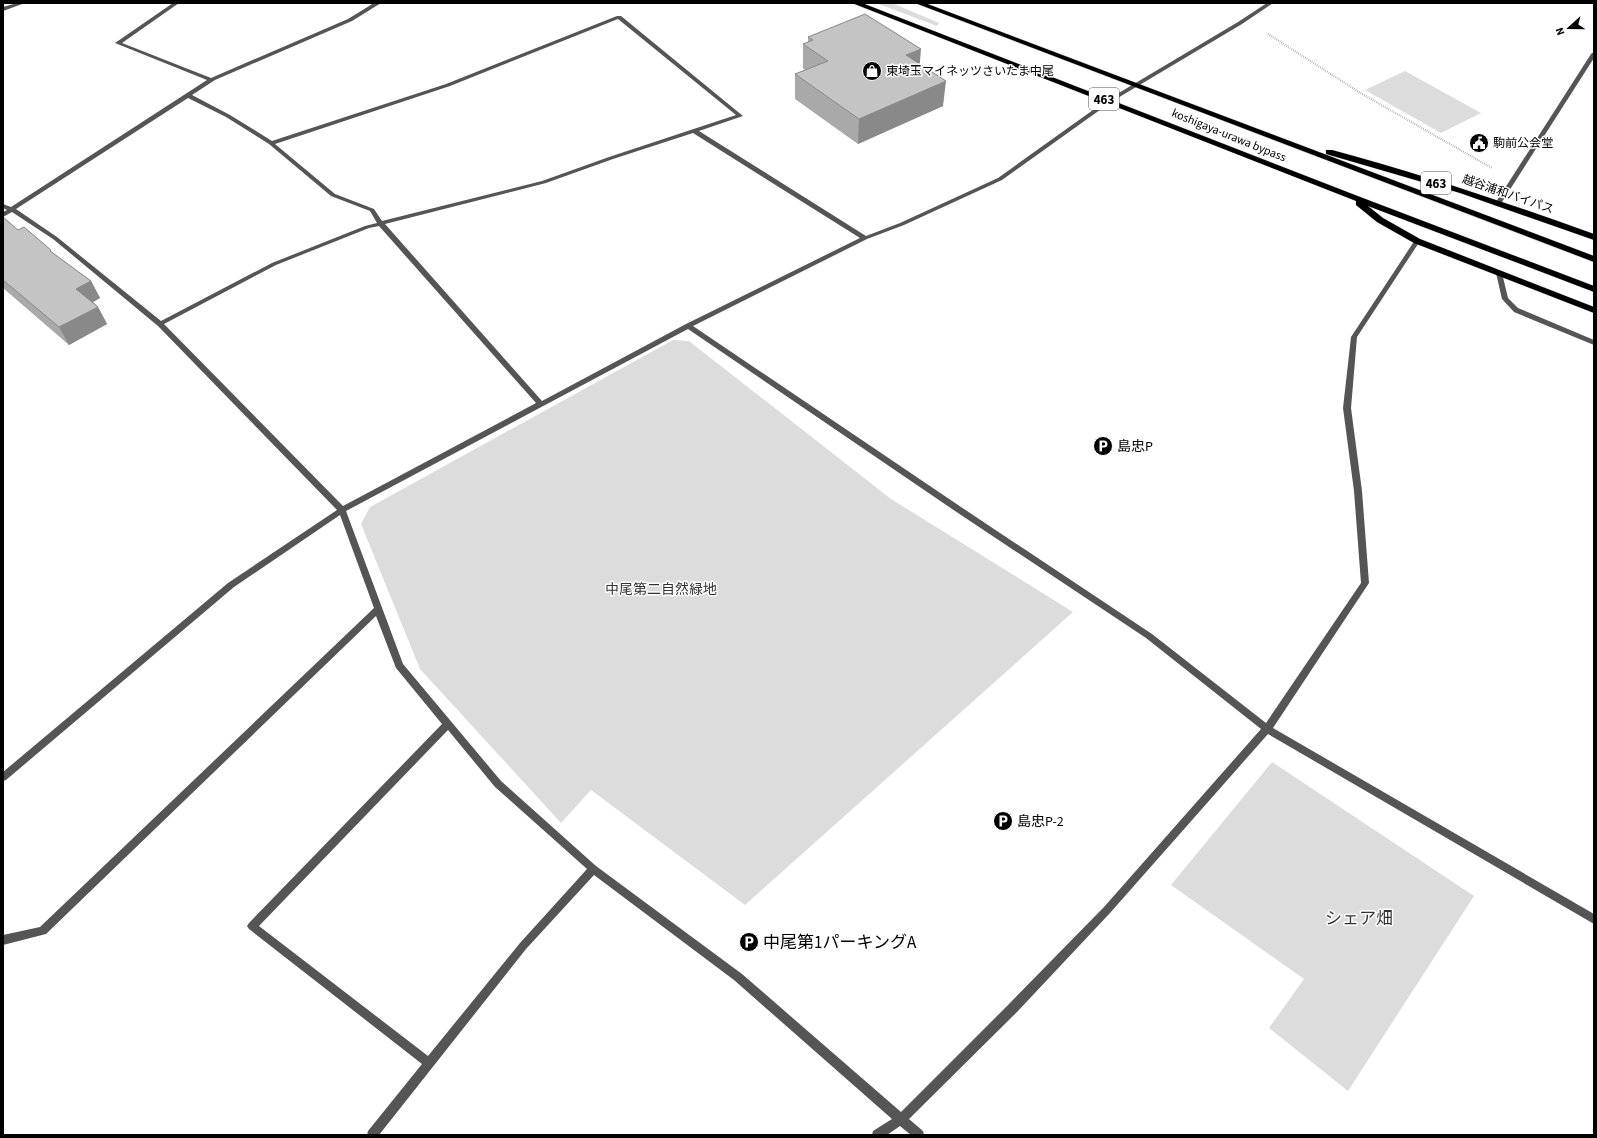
<svg xmlns="http://www.w3.org/2000/svg" width="1597" height="1138" viewBox="0 0 1597 1138" font-family="'Source Sans 3','Noto Sans JP',sans-serif">
<style>
.green{fill:#dcdcdc}
.lines{fill:none;stroke-linecap:round;stroke-linejoin:round}
.trunk-casing{stroke:#dbdbdb;stroke-width:1}
.path{stroke:#777;stroke-width:2;stroke-dasharray:0.5 1.5;stroke-linecap:butt}
.minor{fill:#555;fill-rule:evenodd}
.trunk{fill:#000;fill-rule:evenodd}
.wall{fill:#a9a9a9}
.shaded-wall{fill:#898989}
.building{fill:#c4c4c4;stroke:#898989}
.labels{text-anchor:middle;stroke-width:3;stroke-linejoin:round;paint-order:stroke}
.far-poi-label{font-size:12px;fill:#000;stroke:#fff;text-anchor:start}
.far-street-label{font-size:12px;fill:#000;stroke:#fff}
.shield{fill:#fff;stroke:#4c4c4c;stroke-width:1}
.shield-label{font-size:13px;font-weight:bold;fill:#000}
.poi-label{font-size:14px;fill:#000;stroke:#fff;text-anchor:start}
.park-label{font-size:14px;fill:#333;stroke:#fff}
.near-park-label{font-size:17px;fill:#333;stroke:#fff}
.near-poi-label{font-size:17px;fill:#000;stroke:#fff;text-anchor:start}
</style>
<rect width="100%" height="100%" fill="#fff"/>
<g class="green">
<path d="M876,3H892L939,23L937,26Z"/>
<path d="M1405,71L1481,113L1441,133L1365,90Z"/>
<path d="M673,340L689,341L891,499L1073,612L745,905L591,790L561,823L420,669L361,524L370,507Z"/>
<path d="M1272,762L1474,896L1348,1091L1269,1028L1304,979L1171,885Z"/>
</g>
<g class="lines">
<defs>
<g id="trunk">
<path d="M852,3H862L1355,195L1594,286V292L1368,206L1383,218L1420,239L1594,307V313L1414,243L1377,222L1356,205V201Z"/>
<path d="M915,3H925L1594,256V262Z"/>
<path d="M1326,150H1332C1421,174 1508,203 1594,234V240L1460,193L1326,154Z"/>
</g>
</defs>
<use href="#trunk" class="trunk-casing"/>
<path class="path" d="M1268,34L1362,94L1492,168"/>
<g class="minor">
<path d="M17,3H25L3,11V7Z"/>
<path d="M173,3H179L122,43L211,78L348,19L374,3H381L352,21L215,80L192,95L230,115L272,141L446,84L617,16H621L743,116L699,131L866,236L900,223L998,178L1107,100L1238,22L1267,3H1273L1242,24L1111,102L1002,180L904,225L867,239L693,326L961,507L1152,634L1266,723L1361,583L1354,491L1343,408L1351,337L1415,240H1419L1420,241L1357,337L1351,408L1362,491L1369,583L1273,728L1594,914V924L1268,734L1110,913L1017,1012L909,1119L923,1131L924,1135H911L900,1126L887,1135H872L873,1131L892,1119L734,980L594,875L526,949L379,1135H367L368,1131L422,1064L249,929L247,926L249,923L442,724L396,668L376,616L46,934L3,945V935L40,927L374,608L340,515L234,587L6,780L3,781V772L228,583L337,510L158,326L53,239L12,212L3,217V212L7,210L3,208V204L11,207L207,80L115,43ZM618,19L736,115L609,157L542,181L382,221L374,209L335,194L275,144L450,86ZM188,98L226,117L269,144L331,196L370,211L377,223L365,226L272,263L161,321L57,237L16,209ZM693,133L860,238L686,324L542,401L385,224L546,183L613,159ZM379,226L536,403L343,506L164,324L276,265L369,228ZM688,329L955,511L1146,638L1261,729L1104,907L1009,1004L901,1112L742,974L596,866L501,781L403,664L346,511ZM448,730L495,787L587,869L520,943L428,1056L259,926Z"/>
<path d="M1594,52V58L1502,202L1501,203H1497L1496,202L1591,54Z"/>
<path d="M1499,271L1502,273L1508,298L1518,308L1594,340V345L1514,312L1502,299L1496,273Z"/>
</g>
<use href="#trunk" class="trunk"/>
</g>
<g class="wall">
<path d="M808,37L920,64L943,106L858,144L795,99V74L805,70L803,68V44L808,42Z"/>
<path d="M3,217L18,230L52,252L91,281L100,298L93,302L98,307L107,324L69,345L3,288Z"/>
</g>
<g class="shaded-wall">
<path d="M921,49L919,73L906,55Z"/>
<path d="M946,81L943,106L858,144L859,119Z"/>
<path d="M91,281L100,298L86,306L76,289Z"/>
<path d="M98,307L107,324L69,345L59,327Z"/>
</g>
<g class="building">
<path d="M865,14L921,49L906,55L946,81L859,119L795,74L828,61L803,44L813,40L808,37Z"/>
<path d="M3,217L18,230L24,227L51,250L50,251L91,281L76,289L98,307L59,327L3,280Z"/>
</g>
<defs>
<symbol id="shop-disc" viewBox="-11 -11 22 22"><circle r="9.5" fill="#000" stroke="#fff"/><path d="M-5-2.5h2.3a2.7 3.5 0 0 1 5.4 0H5L5.5 6h-11ZM-1.5-2.5h3a1.5 2.3 0 0 0-3 0Z" fill="#fff"/></symbol>
<symbol id="civic-disc" viewBox="-11 -11 22 22"><circle r="9.5" fill="#000" stroke="#fff"/><path d="M-.6-6.5H3V-4.5H.6V-3L4-1V1h2V6H-6V1h2V-1L-.6-3ZM-1.2 2.5V6h2.4V2.5Z" fill="#fff"/></symbol>
<symbol id="parking-disc" viewBox="-11 -11 22 22"><circle r="9.5" fill="#000" stroke="#fff"/><path d="M-3.5-5.5H1a3.5 3.5 0 0 1 0 7H-1V5.5H-3.5ZM-1-3.4V-.6H.8a1.4 1.4 0 0 0 0-2.8Z" fill="#fff"/></symbol>
</defs>
<g fill-rule="evenodd">
<use href="#shop-disc" x="861" y="60" width="22" height="22"/>
<use href="#civic-disc" x="1468" y="132" width="22" height="22"/>
<use href="#parking-disc" x="1092" y="435" width="22" height="22"/>
<use href="#parking-disc" x="992" y="810" width="22" height="22"/>
<use href="#parking-disc" x="738" y="931" width="22" height="22"/>
</g>
<g class="labels">
<g class="far-poi-label">
<text x="886" y="75">東埼玉マイネッツさいたま中尾</text>
<text x="1493" y="147">駒前公会堂</text>
</g>
<g class="far-street-label">
<text transform="translate(1229 135) rotate(22)" y="4">koshigaya-urawa bypass</text>
<text transform="translate(1508 194) rotate(19)" y="4">越谷浦和バイパス</text>
</g>
<g class="shield">
<rect x="1089" y="88" width="30" height="22" rx="3"/>
<rect x="1421" y="172" width="30" height="22" rx="3"/>
</g>
<g class="shield-label">
<text x="1104" y="104">463</text>
<text x="1436" y="188">463</text>
</g>
<g class="poi-label">
<text x="1117" y="451">島忠P</text>
<text x="1017" y="826">島忠P-2</text>
</g>
<g class="park-label">
<text x="661" y="594">中尾第二自然緑地</text>
</g>
<g class="near-park-label">
<text x="1359" y="924">シェア畑</text>
</g>
<g class="near-poi-label">
<text x="763" y="948">中尾第1パーキングA</text>
</g>
</g>
<rect width="1597" height="1138" fill="none" stroke="#000000" stroke-width="8"/>
<g transform="translate(1569 28) rotate(249)" stroke="#ffffff" stroke-width="3" paint-order="stroke">
<path d="M0-3L7 15L0 10L-7 15Z" fill="#000000"/>
<text y="-6" font-size="11" font-weight="bold" text-anchor="middle" fill="#000000">N</text>
</g>
</svg>
